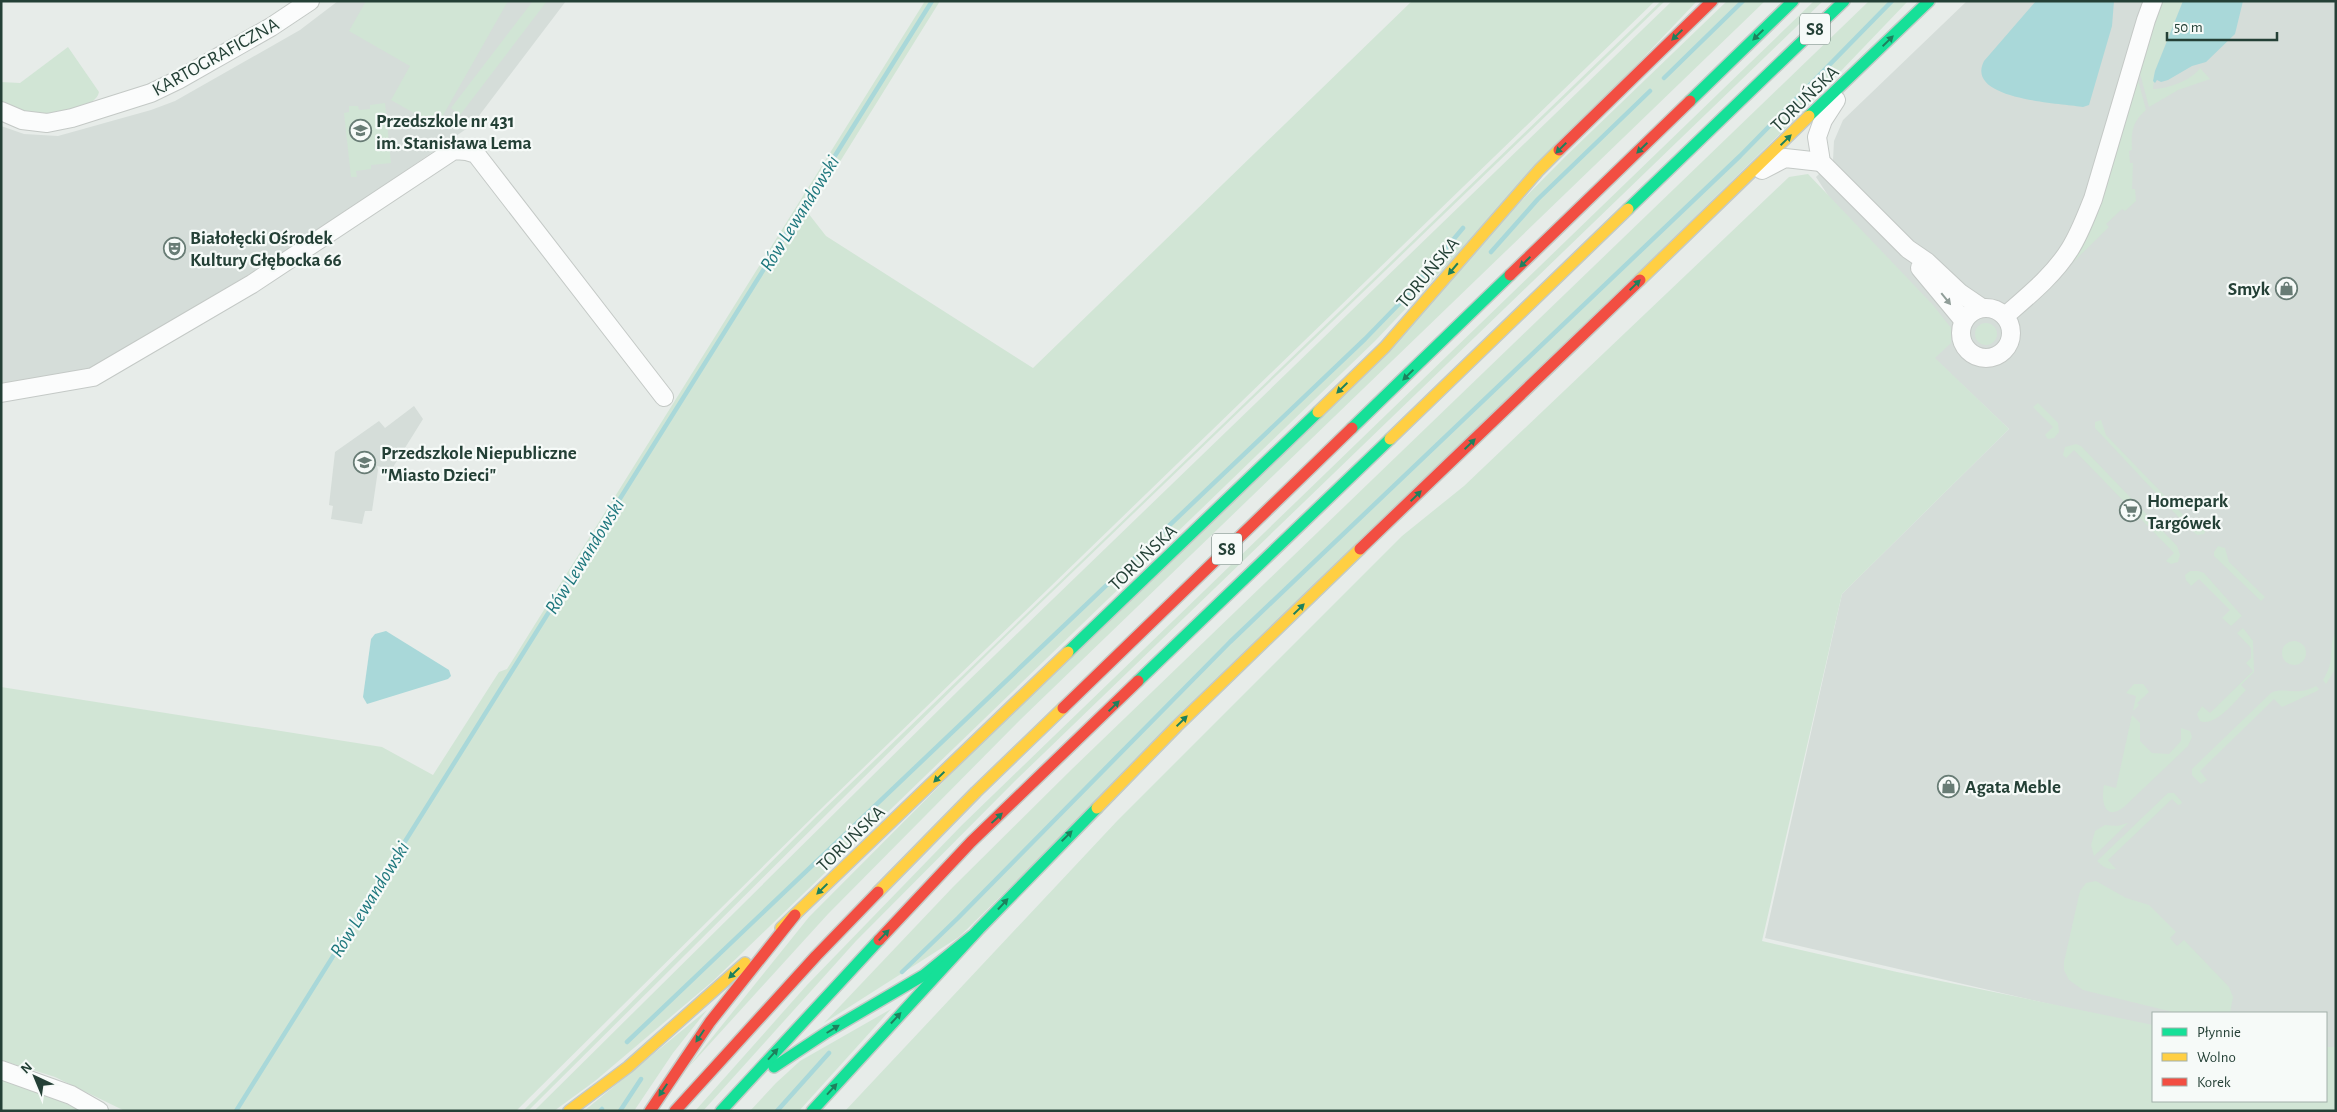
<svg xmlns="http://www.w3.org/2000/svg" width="2337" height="1112" viewBox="0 0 2337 1112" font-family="'Alegreya Sans',sans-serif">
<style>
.built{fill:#d5ddd9}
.green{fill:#d1e5d5}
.water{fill:#a9d8d9}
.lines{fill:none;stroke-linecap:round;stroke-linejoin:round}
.stream{stroke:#a9d8d9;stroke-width:4.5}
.street-casing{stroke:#c4c9c6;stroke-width:20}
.fast-casing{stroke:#c3cac6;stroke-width:14}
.slow-casing{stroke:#c3cac6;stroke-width:14}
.jam-casing{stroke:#c3cac6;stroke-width:14}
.street{stroke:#fbfcfc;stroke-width:18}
.fast{stroke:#16e098;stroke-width:11}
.slow{stroke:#ffcf43;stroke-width:11}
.jam{stroke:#f24e42;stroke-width:11}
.oneway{fill:#1e805d}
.oneway2{fill:#909e99}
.labels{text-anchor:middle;stroke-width:4.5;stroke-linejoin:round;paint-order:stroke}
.shield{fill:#f6faf8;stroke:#637870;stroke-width:1}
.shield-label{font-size:18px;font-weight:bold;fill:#244036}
.street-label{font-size:19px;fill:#244036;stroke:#f6faf8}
.poi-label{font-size:19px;font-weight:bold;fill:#244036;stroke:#f6faf8;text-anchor:start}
.water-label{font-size:20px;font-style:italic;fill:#1e777d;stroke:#f6faf8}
</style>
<rect width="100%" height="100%" fill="#e7ece9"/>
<g class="built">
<path d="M338,1H566L472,125L291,249L90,369L1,384V126L24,134L58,136L151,110L175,101L300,30Z"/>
<path d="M1967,1H2336V1055L2326,1054V1013H2153V1028L1765,938L1842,594L2009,429L1934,358L1816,177L1833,160L1834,141L1843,120Z"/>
<path d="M414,406L423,419L390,472L382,467L377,466L378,470L372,511H365L362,524L331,519L333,506L329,505L335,452L379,421L385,428Z"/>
</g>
<g class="green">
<path d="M366,1H508L437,126L391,100L410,66L349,31Z"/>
<path d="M533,1H547L460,115L451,108Z"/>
<path d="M925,1H940L808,213L826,236L1033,368L1412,1H1655L828,802L516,1111H125L55,1077L1,1060V687L382,747L433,775L499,672L507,669Z"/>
<path d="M1661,1H1665L994,648L528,1111H523L817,816Z"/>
<path d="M1672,1H1697L1375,341L713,981L595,1081L554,1111H534L965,684Z"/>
<path d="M1727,1H1765L1021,719L828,914L686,1070L809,917L1566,156Z"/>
<path d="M1814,1H1823L1015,781L856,941L703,1111H695L807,985L962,825Z"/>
<path d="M1869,1H1908L1794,120L959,937L824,1023L953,887L1071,770Z"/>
<path d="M2150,1H2183L2155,71L2153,89C2168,89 2192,80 2200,68L2210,79L2178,90L2149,107L2141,77L2134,61Z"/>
<path d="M68,47L99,92C96,109 51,117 36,114C24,112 12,107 1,103V82L20,83Z"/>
<path d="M2138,80L2146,110C2132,122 2131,132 2132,150L2129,151L2130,163H2133L2132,189H2135L2136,201L2125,211L2122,209L2106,224L2109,227L2060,275L2094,221Z"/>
<path d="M385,103L391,163L371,165V169L356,171L357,177H351L344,113L349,112V106H358L359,110L370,109V105Z"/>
<path d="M1808,174L1933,305L1951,328V343L1935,358L2009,429L1842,594L1762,941L1897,972L2153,1025V1101H2326V1047H2336V1111H845L1118,820L1402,536L1464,486L1789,177Z"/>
<circle cx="1986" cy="334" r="11"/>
<path d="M2038,403L2058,423L2059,432L2054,438L2048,439L2045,435L2053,427L2033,407Z"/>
<path d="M2101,420L2106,435L2190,522L2204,526L2206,530L2204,534L2197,535L2184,523L2095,428V422Z"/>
<path d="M2076,444L2081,446L2177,546L2180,555L2178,562L2171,564L2166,561L2174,553L2074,450L2066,458L2063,455L2065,447Z"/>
<path d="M2218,546L2225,548L2229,562L2265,597L2261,601L2214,556V552Z"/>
<path d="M2190,571H2198L2204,573L2242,616L2231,626L2222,618L2230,610L2199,579L2191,586L2186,580L2185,575Z"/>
<path d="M2243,628L2253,641L2254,672L2241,685L2246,690C2235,701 2216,727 2200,721L2197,714L2202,706L2210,713L2253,671L2246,663L2251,658V648L2237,633Z"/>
<path d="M2336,631V668L2326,684L2323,680C2337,658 2327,649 2336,631Z"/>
<circle cx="2294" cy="653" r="12"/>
<path d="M2134,684H2143L2149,692L2137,703L2139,705L2133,711L2136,696L2126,693Z"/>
<path d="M2316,686L2319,689L2317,691L2282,707L2274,699L2200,771L2207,780L2201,784L2192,775V769L2271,693C2282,686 2297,697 2316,686Z"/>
<path d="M2132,715L2140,723V741L2152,753L2169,754L2181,741V728L2190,731L2192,737L2188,746L2124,807C2104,822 2101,801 2104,785L2116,788Z"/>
<path d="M2168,793H2174L2182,802L2181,804L2178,805L2172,799L2108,860L2116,869C2108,870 2103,867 2097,861Z"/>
<path d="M2128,823L2094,856L2091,845L2095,831L2105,825L2117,826Z"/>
<path d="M2096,881L2126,898L2149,905L2176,932L2170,938L2177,946L2184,940L2229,987L2233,997L2230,1013H2177L2083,990L2069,980L2064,970V962L2080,891L2086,883Z"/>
<path d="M891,1009L799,1111H750L776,1083L800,1061Z"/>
<path d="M707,1010L673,1053L634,1111H584Z"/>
<path d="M1,1080L50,1096L81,1111H1Z"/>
</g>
<g class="water">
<path d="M2036,1H2114L2112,26L2089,105L2083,107C2061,103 1964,100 1984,61Z"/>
<path d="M2183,1H2243L2235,34L2206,62L2192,66L2168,80L2161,82L2157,80L2155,83L2153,81L2155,71Z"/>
<path d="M386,631L449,670L451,676L448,679L367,704L363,697L371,639L375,634Z"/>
</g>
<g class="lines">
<g class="stream">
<path d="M1664,78L1743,1"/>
<path d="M1491,252L1538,199L1650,91"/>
<path d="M902,972L958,918L1230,642L1740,156L1892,1"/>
<path d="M627,1042L1365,339L1400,303L1463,228"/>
<path d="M236,1111L932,1"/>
<path d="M600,1111L602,1109"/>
<path d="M620,1111L641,1079"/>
<path d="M777,1111L829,1053"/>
</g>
<defs>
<g id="street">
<path d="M1836,100L1823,120L1817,137L1821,162L1908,249L1927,262L1960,293L1982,308"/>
<path d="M1,111L22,120L47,123L72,118L151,93L178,80L271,27L310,1"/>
<path d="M1762,170L1785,158L1821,162"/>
<path d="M1920,268L1964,321"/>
<circle cx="1986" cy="333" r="25"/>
<path d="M2005,316C2028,296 2054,275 2070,249C2080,233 2086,216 2093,199L2146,20L2153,1"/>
<path d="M1,393L93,377L252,284L454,150L466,151L476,154L664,397"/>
<path d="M1,1070L71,1095L99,1111"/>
</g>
<g id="fast">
<path d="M1690,101L1793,1"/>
<path d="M1809,116L1929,1"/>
<path d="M1628,209L1844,1"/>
<path d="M1352,428L1510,275"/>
<path d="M1068,652L1318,412"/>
<path d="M1138,681L1390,439"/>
<path d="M774,1067L827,1032L924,975L972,936"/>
<path d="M721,1111L879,940"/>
<path d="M812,1111L979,929L1097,808"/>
</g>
<g id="slow">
<path d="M1640,280L1809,116"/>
<path d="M1318,412L1385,347L1539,170L1559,150"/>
<path d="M1390,439L1628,209"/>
<path d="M1097,808L1177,726L1360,549"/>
<path d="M878,892L976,792L1063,708"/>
<path d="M781,928L1068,652"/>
<path d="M569,1111L628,1067L745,963"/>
</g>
<g id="jam">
<path d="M1559,150L1712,1"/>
<path d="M1510,275L1690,101"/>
<path d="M1360,549L1640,280"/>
<path d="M1063,708L1352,428"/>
<path d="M879,940L971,842L1138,681"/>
<path d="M650,1111L710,1022L795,915"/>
<path d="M675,1111L816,956L878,892"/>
</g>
</defs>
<use href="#street" class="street-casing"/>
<use href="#fast" class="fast-casing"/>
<use href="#slow" class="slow-casing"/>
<use href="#jam" class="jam-casing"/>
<use href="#street" class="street"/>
<use href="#fast" class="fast"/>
<use href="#slow" class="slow"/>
<use href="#jam" class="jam"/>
</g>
<defs><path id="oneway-solid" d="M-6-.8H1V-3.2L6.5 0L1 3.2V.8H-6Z" transform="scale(1.25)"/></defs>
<g class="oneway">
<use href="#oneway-solid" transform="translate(1677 35) rotate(136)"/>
<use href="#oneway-solid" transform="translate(1758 35) rotate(136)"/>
<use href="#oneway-solid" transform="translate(1888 41) rotate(-44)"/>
<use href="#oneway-solid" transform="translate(1786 140) rotate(-44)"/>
<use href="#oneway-solid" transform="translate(1561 148) rotate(135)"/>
<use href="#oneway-solid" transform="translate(1642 148) rotate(136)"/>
<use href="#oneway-solid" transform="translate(1525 262) rotate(136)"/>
<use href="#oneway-solid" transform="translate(1453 269) rotate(130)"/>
<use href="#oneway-solid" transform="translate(1635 285) rotate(-44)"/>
<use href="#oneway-solid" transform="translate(1408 375) rotate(136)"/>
<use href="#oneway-solid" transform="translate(1342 388) rotate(136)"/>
<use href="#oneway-solid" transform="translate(1470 444) rotate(-44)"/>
<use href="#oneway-solid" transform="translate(1416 496) rotate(-44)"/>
<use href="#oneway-solid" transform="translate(1299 609) rotate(-44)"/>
<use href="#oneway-solid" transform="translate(1114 706) rotate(-44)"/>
<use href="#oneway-solid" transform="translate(1182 721) rotate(-44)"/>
<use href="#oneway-solid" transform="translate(939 777) rotate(136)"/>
<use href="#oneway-solid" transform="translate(997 818) rotate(-43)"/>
<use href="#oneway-solid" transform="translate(1067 836) rotate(-45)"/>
<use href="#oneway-solid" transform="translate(822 889) rotate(136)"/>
<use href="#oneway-solid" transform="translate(1003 904) rotate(-47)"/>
<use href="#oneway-solid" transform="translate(884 935) rotate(-46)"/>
<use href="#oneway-solid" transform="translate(734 973) rotate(136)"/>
<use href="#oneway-solid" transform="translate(896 1018) rotate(-47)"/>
<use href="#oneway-solid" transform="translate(833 1029) rotate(-32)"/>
<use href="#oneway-solid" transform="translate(700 1036) rotate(124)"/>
<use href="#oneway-solid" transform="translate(773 1054) rotate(-48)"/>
<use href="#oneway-solid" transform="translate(832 1089) rotate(-48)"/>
<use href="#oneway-solid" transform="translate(663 1090) rotate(124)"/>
</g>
<use class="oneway2" href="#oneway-solid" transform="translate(1946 299) rotate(51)"/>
<defs>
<symbol id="school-ring" viewBox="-11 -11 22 22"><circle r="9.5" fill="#f6faf8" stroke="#687c75" stroke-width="1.5"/><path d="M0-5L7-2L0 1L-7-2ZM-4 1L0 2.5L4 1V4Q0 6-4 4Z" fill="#687c75"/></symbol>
<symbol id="theatre-ring" viewBox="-11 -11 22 22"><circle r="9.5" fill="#f6faf8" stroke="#687c75" stroke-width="1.5"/><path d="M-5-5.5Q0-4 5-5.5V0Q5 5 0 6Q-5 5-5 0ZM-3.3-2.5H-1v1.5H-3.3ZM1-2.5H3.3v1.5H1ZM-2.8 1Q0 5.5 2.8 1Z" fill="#687c75"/></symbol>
<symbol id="shop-ring" viewBox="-11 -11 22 22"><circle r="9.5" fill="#f6faf8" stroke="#687c75" stroke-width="1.5"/><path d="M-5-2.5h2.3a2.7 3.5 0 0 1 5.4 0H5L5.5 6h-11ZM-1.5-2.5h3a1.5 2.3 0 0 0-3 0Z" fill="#687c75"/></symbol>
<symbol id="supermarket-ring" viewBox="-11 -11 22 22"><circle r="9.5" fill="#f6faf8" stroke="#687c75" stroke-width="1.5"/><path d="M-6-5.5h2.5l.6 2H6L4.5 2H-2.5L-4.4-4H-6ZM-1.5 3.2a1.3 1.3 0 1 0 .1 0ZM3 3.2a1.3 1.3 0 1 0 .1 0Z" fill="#687c75"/></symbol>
</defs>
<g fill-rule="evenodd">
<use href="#school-ring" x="348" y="118" width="25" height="25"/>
<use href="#theatre-ring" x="162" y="236" width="25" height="25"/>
<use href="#shop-ring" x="2274" y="276" width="25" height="25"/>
<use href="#school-ring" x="352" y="450" width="25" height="25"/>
<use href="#supermarket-ring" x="2118" y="498" width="25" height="25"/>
<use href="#shop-ring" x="1936" y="774" width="25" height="25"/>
</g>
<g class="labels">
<g class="shield">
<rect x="1800" y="13.5" width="30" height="31" rx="4"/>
<rect x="1212" y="533.5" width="30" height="31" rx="4"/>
</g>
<g class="shield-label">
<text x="1815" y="35">S8</text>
<text x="1227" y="555">S8</text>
</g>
<g class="street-label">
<text transform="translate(215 56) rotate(-29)" y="7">KARTOGRAFICZNA</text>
<text transform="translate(1804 98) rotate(-44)" y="7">TORUŃSKA</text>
<text transform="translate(1427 272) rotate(-50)" y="7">TORUŃSKA</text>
<text transform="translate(1142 557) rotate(-44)" y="7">TORUŃSKA</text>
<text transform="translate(850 838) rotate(-44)" y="7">TORUŃSKA</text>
</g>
<g class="poi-label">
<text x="376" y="127">Przedszkole nr 431<tspan x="376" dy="22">im. Stanisława Lema</tspan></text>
<text x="190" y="244">Białołęcki Ośrodek<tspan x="190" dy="22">Kultury Głębocka 66</tspan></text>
<text x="2270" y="295" text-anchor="end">Smyk</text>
<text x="381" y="459">Przedszkole Niepubliczne<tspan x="381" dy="22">"Miasto Dzieci"</tspan></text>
<text x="2147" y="507">Homepark<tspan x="2147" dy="22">Targówek</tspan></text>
<text x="1965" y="793">Agata Meble</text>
</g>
<g class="water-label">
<text transform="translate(799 213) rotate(-58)" y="7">Rów Lewandowski</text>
<text transform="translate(584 556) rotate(-58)" y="7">Rów Lewandowski</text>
<text transform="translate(369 899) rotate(-58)" y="7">Rów Lewandowski</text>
</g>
</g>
<rect width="2337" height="1112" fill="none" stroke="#244036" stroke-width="5"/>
<rect x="2152" y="1012" width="175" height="90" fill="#f6faf8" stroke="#a2b0aa"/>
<rect x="2162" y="1028" width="25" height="8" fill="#16e098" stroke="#a2b0aa"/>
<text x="2197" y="1037" font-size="15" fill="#244036">Płynnie</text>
<rect x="2162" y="1053" width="25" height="8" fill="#ffcf43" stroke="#a2b0aa"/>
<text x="2197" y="1062" font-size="15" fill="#244036">Wolno</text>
<rect x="2162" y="1078" width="25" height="8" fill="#f24e42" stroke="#a2b0aa"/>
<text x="2197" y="1087" font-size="15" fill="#244036">Korek</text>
<g transform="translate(35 1077) rotate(316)" stroke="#f6faf8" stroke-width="4" paint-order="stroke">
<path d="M0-4L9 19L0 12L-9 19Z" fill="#244036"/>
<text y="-8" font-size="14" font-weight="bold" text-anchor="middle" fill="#244036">N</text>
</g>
<path d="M2167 32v8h110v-8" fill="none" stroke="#244036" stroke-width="2.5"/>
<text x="2174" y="32" font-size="15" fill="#244036" stroke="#f6faf8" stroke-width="4" paint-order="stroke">50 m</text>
</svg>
